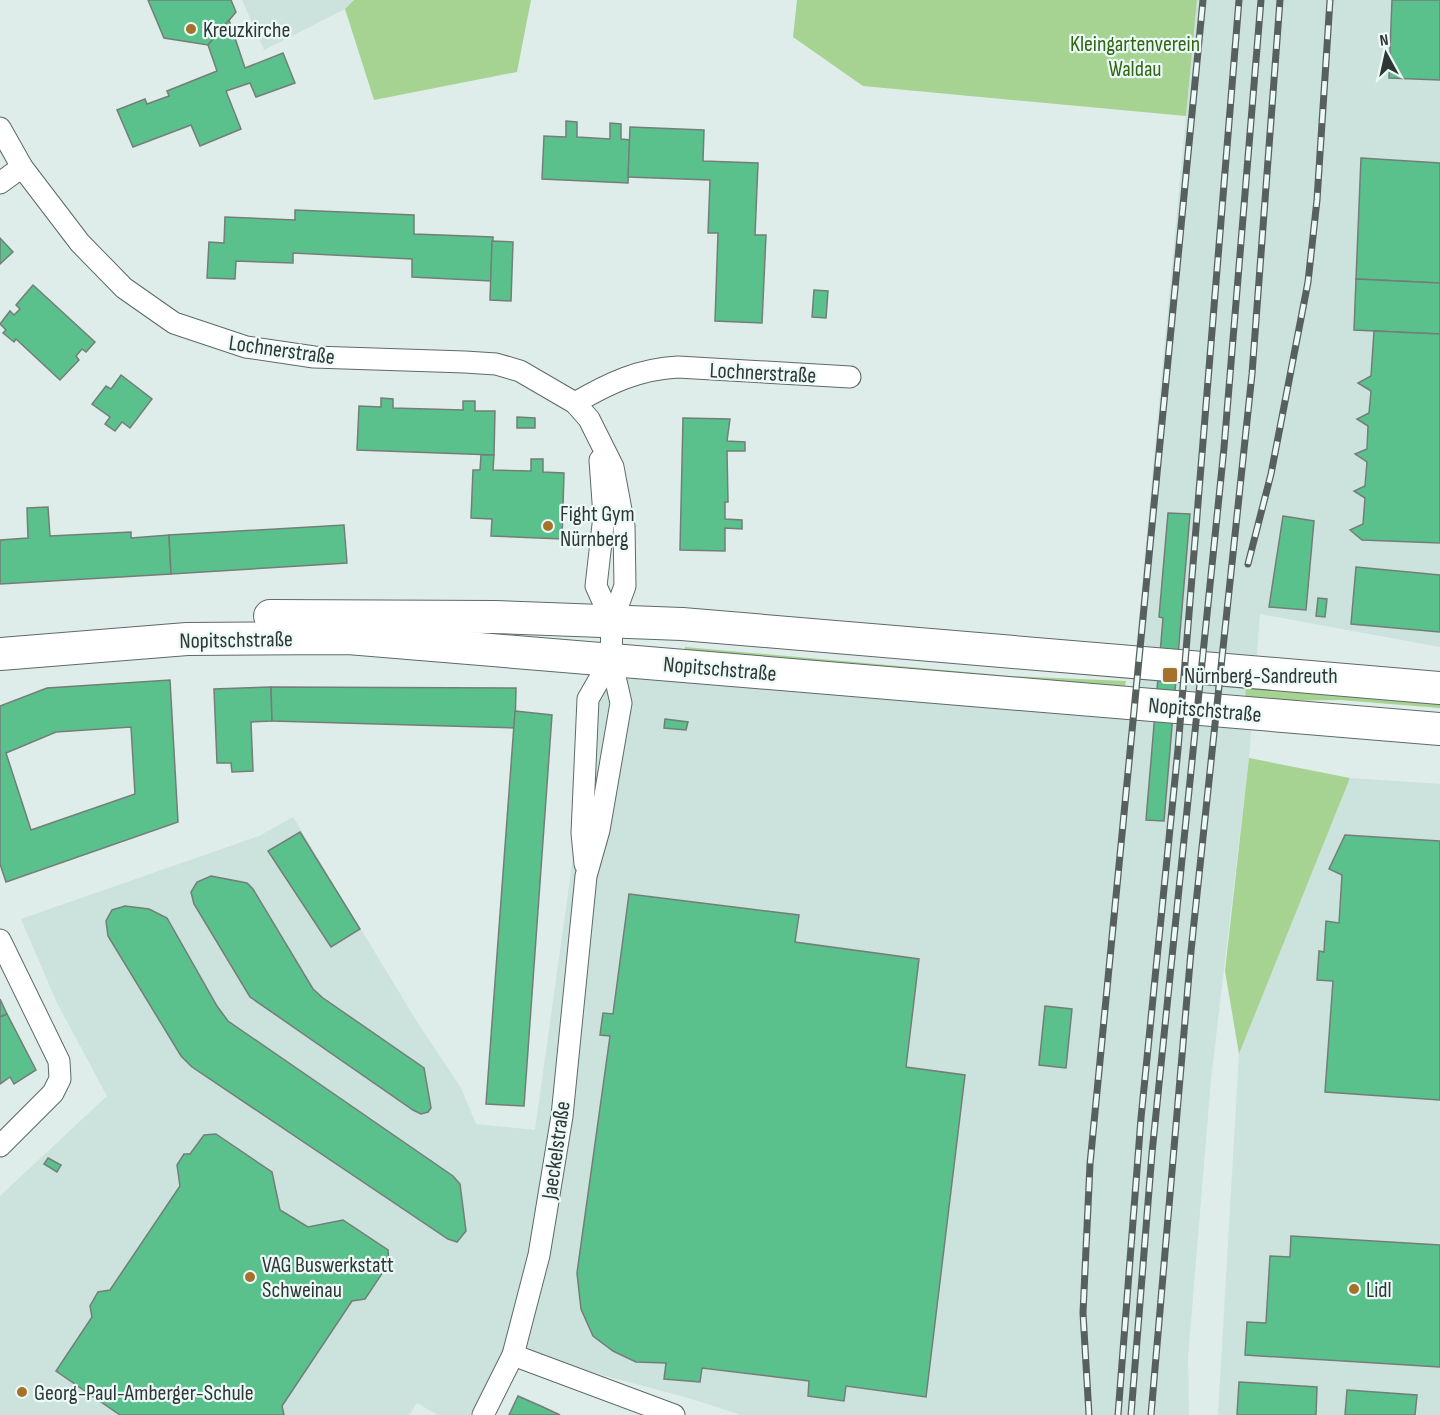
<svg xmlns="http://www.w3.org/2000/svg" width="1440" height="1415" viewBox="0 0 1440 1415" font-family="'Sofia Sans Condensed',sans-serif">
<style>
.built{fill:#cbe2dd}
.green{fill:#a6d392}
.building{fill:#5bc18c;stroke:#747e78;stroke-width:1.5;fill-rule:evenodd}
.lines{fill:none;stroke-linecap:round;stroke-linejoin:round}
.minor-casing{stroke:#5d6a67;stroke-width:23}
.primary-casing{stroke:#5d6a67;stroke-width:34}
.minor{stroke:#fff;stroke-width:21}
.primary{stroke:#fff;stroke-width:32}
.rail-casing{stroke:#58605f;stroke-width:7}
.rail{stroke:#ebfaf6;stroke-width:4.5;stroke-dasharray:14;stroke-linecap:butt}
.poi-dot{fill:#a6712a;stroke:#ebfaf6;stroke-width:2}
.labels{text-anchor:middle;stroke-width:4.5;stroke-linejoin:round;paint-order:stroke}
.poi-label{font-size:22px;fill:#303635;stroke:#ebfaf6;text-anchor:start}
.park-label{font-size:22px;fill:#326514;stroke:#ebfaf6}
.street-label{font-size:22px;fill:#303635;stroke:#ebfaf6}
</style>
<rect width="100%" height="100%" fill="#deede9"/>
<g class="built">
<path d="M242,0H354L345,9L264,50Z"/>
<path d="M1197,0H1440V647L1260,614L1249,758L1211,1079L1188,1358L1189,1415H741L692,1399L509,1350L477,1415H438L417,1403L409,1415H0V1196L107,1096L57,1003L21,919L259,836L293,817L419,1025L461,1088L476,1124L535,1130L601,658L1131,701Z"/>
<path d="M1350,778L1440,784V1415H1218L1239,1054Z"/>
</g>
<g class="green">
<path d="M354,0H531L517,72L374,100L345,9Z"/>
<path d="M797,0H1197L1186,116L863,86L793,37Z"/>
<path d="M685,647L1010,676L1126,681L1124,693L684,656Z"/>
<path d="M1246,683L1440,700V708L1340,700L1245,701Z"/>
<path d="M1249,758L1350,778L1239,1054L1225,971Z"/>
</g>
<g class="building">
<path d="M148,0H231L236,12L208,45L164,38Z"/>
<path d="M1392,0H1440V80L1389,78Z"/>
<path d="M229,20L245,68L283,53L295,83L256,97L250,83L226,91L241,129L200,146L191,125L133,147L117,110L145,99L147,104L169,96L167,91L217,71L208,45Z"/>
<path d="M566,121L577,122V137L610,139V123L621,124V139L630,140L628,183L542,179L544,136L566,137Z"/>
<path d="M630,127L704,130L703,161L758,163L755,235H766L762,323L715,321L718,233H708L710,180L628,177Z"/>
<path d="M1361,158L1440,163V283L1356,279Z"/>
<path d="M295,210L414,215V234L493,237L491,281L412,277V259L293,253V263L236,261L235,279L207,278L209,242L224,243L225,217L295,220Z"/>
<path d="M0,238L13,252L0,264Z"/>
<path d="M492,241L513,242L511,301L490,300Z"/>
<path d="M1356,279L1440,283V334L1354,330Z"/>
<path d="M33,285L95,342L86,352L82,349L76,356L79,360L60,380L16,339L14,342L3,333L6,330L0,324L10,311L14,315L20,309L16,305Z"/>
<path d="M814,290L828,291L826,318L812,317Z"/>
<path d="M1374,331L1440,334V543L1362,540L1350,530L1363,524L1365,498L1354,491L1365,486L1367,462L1355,454L1367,449L1368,426L1357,419L1369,413L1371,391L1358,383L1371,376Z"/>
<path d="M121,375L152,399L130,428L122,422L115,431L105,424L110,417L92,404L106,386L111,389Z"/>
<path d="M381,398L393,399V408L463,410V401H475V411H495L494,455L357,450L359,406L381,407Z"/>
<path d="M517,417L535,418V428H517Z"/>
<path d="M683,418L730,419L727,441L745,442V451H727L728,502H725V519L742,520V529L725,528V551L680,550Z"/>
<path d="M481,455H494L493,470L531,471V459H543V472L564,473L562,539L491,536L492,519L471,518L473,470H480Z"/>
<path d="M48,507L50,536L131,532V538L169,535L171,574L0,584V540L28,538L27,508Z"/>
<path d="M1168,513L1190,514L1164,821L1146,820L1163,618L1159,617Z"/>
<path d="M1283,516L1314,521L1306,610L1269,607Z"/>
<path d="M344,525L347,563L171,574L169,535Z"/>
<path d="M1356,567L1440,575V632L1351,624Z"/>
<path d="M1318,598L1327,599L1325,617L1316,616Z"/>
<path d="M170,680L178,822L6,882L0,864V706L47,688ZM131,727L135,794L31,830L6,753L56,732Z"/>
<path d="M271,687L272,721L251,722L253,771L232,772L231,763H217L214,689Z"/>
<path d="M271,687L516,688L515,728L272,721Z"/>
<path d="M515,711L552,715L524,1106L486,1104Z"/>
<path d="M665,719L688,722L686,730L664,728Z"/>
<path d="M300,832L360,929L331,947L268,851Z"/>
<path d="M1345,835L1440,841V1100L1325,1092L1333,981L1317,980L1319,951L1324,952L1326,921L1339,923L1342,875L1329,869Z"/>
<path d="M211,876L247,883L253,889L313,989L323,998L424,1068L431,1108L428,1112L421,1114L413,1110L250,997L194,904L191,892L197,882Z"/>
<path d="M629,894L799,915L795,942L919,959L906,1067L965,1075L926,1397L846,1386L844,1401L808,1396L809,1381L702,1368L700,1382L664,1379L666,1363L636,1362L613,1351L593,1336L581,1309L577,1273L610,1036L600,1035L603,1013L613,1014Z"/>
<path d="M125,906L149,909L167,918L217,1006L228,1021L453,1176L460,1184L466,1231L457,1242L448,1239L192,1067L181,1056L108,936L106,921L112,910Z"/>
<path d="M0,999L7,1014L0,1017Z"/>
<path d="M1045,1006L1072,1009L1066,1068L1039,1065Z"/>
<path d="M7,1014L36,1070L14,1084L10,1077L0,1084V1017Z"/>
<path d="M216,1134L272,1172L280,1210L308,1227L343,1220L388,1250L389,1263L365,1299L352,1301L282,1406L284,1415H120L56,1371L92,1317L90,1306L98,1292L110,1290L180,1186L177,1165L184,1154H190L204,1135Z"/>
<path d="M48,1158L61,1165L57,1172L44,1164Z"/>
<path d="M1291,1236L1440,1245V1367L1245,1355L1247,1322L1266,1323L1270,1256L1290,1257Z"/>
<path d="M1239,1382L1317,1387L1316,1415H1237Z"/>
<path d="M1347,1390L1417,1395L1415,1415H1345Z"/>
<path d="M518,1396L543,1407L560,1415H509Z"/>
</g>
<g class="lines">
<defs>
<g id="minor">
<path d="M0,128L22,167L80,243L124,288L174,323L246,347L314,357L465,362L496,364L520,371L575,403L589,419L613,467L624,526L625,586L612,621L611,659L621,703L599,830L586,876L562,1116L539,1255L513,1355L483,1415"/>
<path d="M0,183L22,167"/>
<path d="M575,403C609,383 639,369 678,367L850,377"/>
<path d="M600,460L604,516L596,586L612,621"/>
<path d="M585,864L582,833L588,699L611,659"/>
<path d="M0,940L59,1061L60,1079L53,1093L0,1146"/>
<path d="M513,1355L674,1415"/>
</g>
<g id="primary">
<path d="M270,616L494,617L682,624L1440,688"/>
<path d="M0,654L187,639L348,638L1440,729"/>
</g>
</defs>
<use href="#minor" class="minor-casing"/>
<use href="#primary" class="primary-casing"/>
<use href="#minor" class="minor"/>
<use href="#primary" class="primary"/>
<defs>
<g id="rail">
<path d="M1248,564L1271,474L1308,282L1317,200L1330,0"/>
<path d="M1089,1415L1083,1313L1090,1164L1203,0"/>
<path d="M1118,1415L1141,1118L1178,749L1239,0"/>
<path d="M1131,1415L1152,1153L1224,448L1261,0"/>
<path d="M1151,1415L1191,951L1252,374L1280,0"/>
</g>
</defs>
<use href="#rail" class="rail-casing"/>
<use href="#rail" class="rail"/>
</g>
<g class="poi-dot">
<circle cx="191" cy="29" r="6"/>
<circle cx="548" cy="526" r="6"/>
<rect x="1162" y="667" width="16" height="16" rx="3"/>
<circle cx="250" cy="1277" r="6"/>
<circle cx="1354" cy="1289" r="6"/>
<circle cx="22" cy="1392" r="6"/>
</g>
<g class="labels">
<g class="poi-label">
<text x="203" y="37">Kreuzkirche</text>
<text x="560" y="521">Fight Gym<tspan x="560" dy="25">Nürnberg</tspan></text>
<text x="1184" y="683">Nürnberg-Sandreuth</text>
<text x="262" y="1272">VAG Buswerkstatt<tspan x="262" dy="25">Schweinau</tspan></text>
<text x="1366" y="1297">Lidl</text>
<text x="34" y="1400">Georg-Paul-Amberger-Schule</text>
</g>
<g class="park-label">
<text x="1135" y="51">Kleingartenverein<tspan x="1135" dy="25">Waldau</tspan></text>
</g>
<g class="street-label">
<text transform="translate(282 349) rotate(8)" y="8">Lochnerstraße</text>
<text transform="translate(763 372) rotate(3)" y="8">Lochnerstraße</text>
<text transform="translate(236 639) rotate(-1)" y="8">Nopitschstraße</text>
<text transform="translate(720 668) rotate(5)" y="8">Nopitschstraße</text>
<text transform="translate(1205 709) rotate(5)" y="8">Nopitschstraße</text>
<text transform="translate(555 1150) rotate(-82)" y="8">Jaeckelstraße</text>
</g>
</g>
<g transform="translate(1386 54) rotate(352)" stroke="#ebfaf6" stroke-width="4.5" paint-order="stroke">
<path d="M0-4.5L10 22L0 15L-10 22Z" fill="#303635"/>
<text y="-9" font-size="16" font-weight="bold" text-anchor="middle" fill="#303635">N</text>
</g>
</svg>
